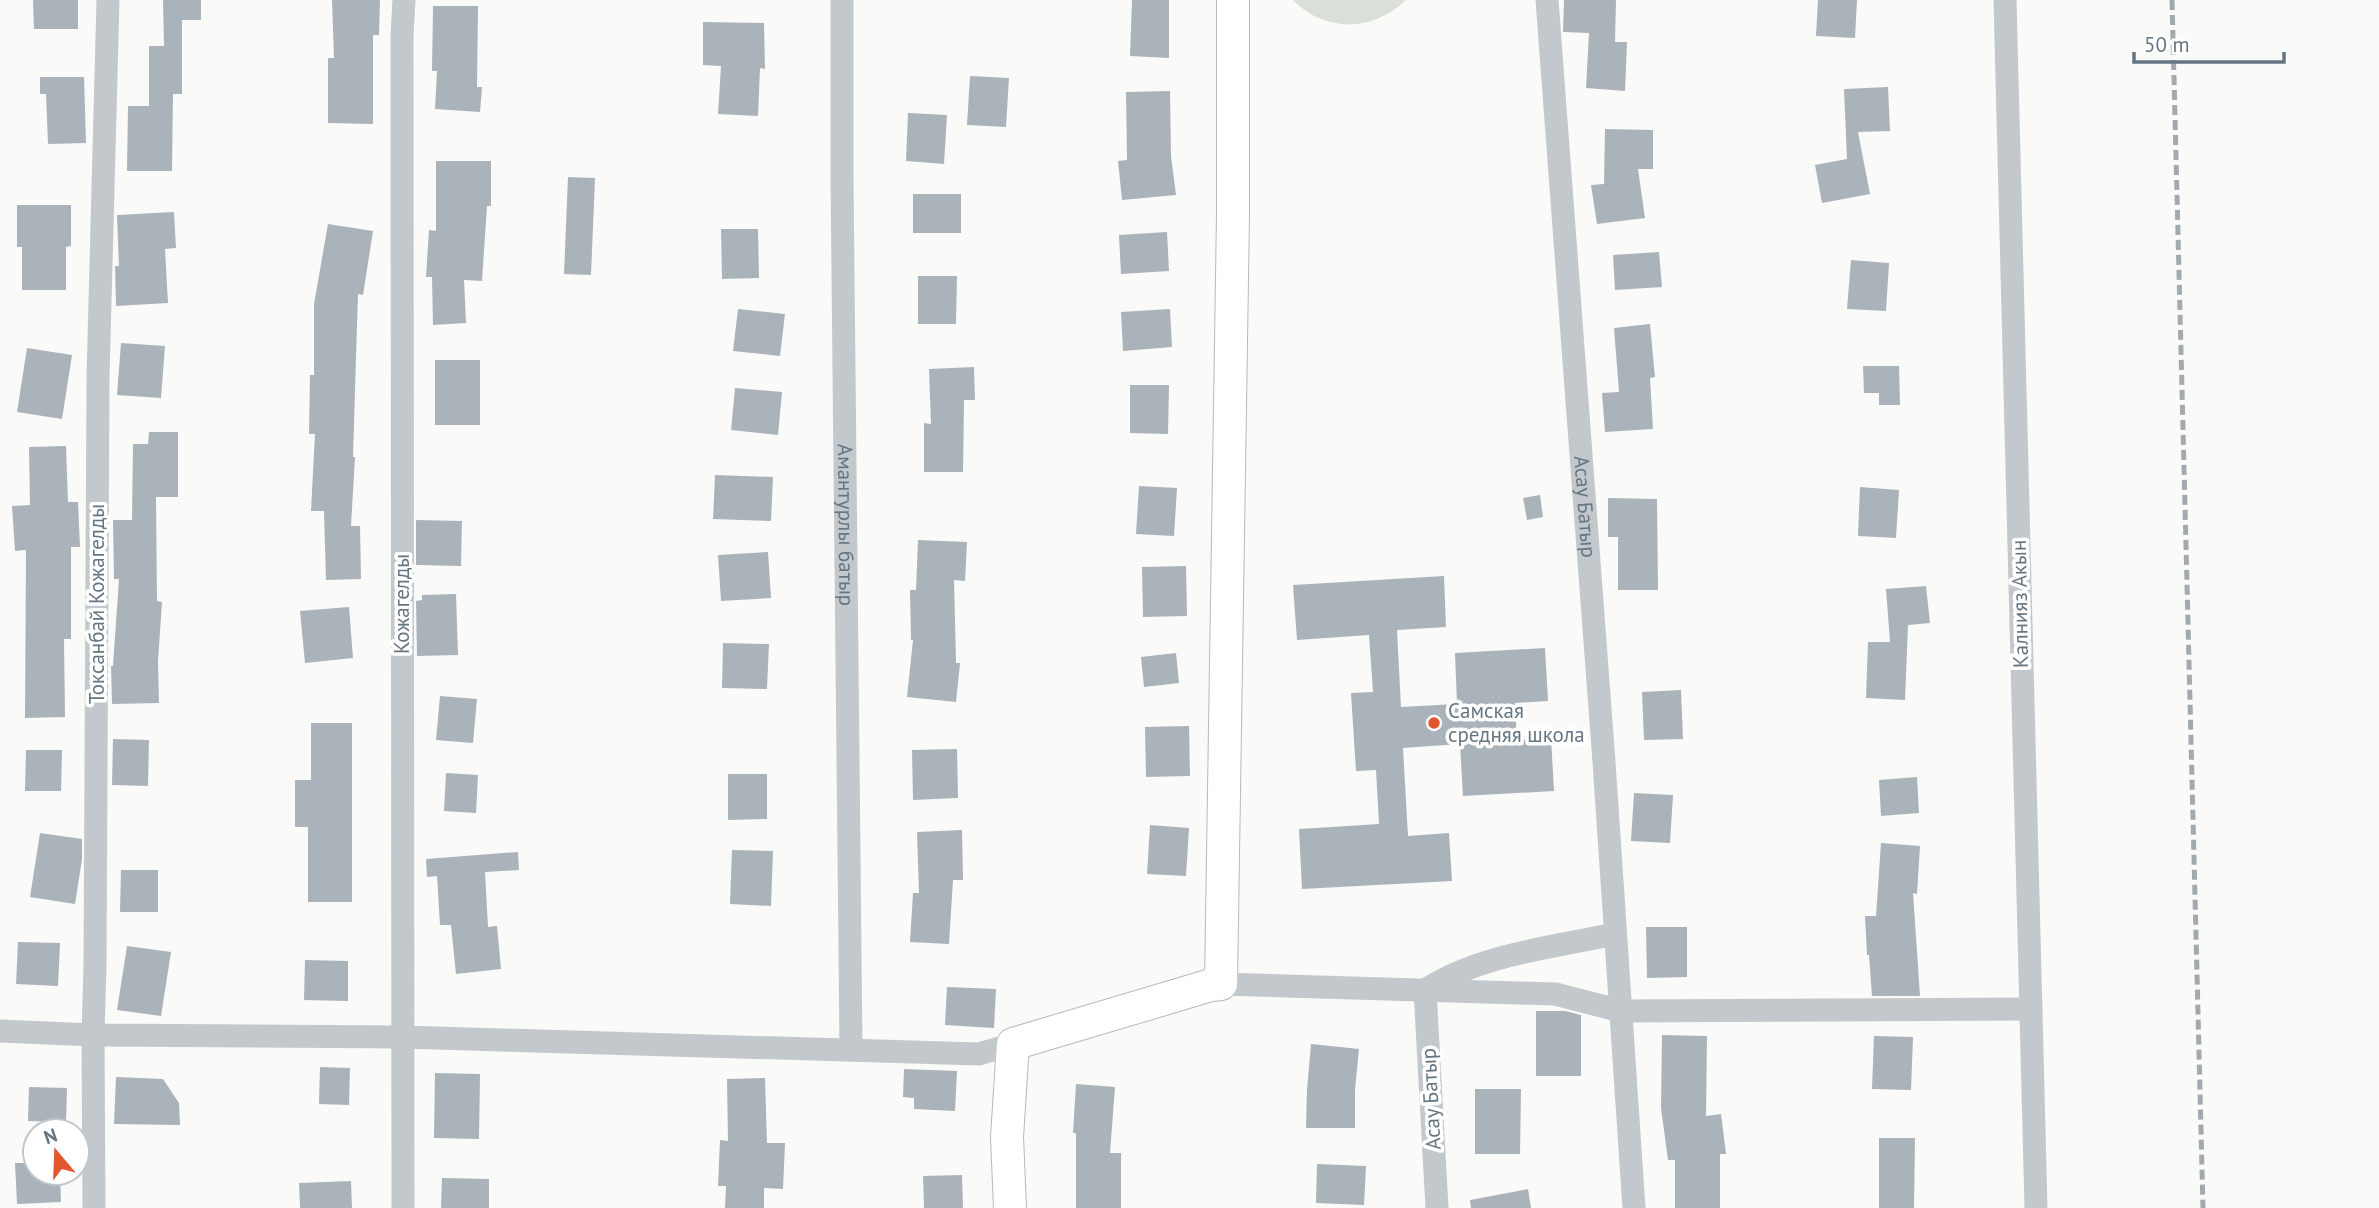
<svg xmlns="http://www.w3.org/2000/svg" width="2379" height="1208" viewBox="0 0 2379 1208" font-family="'PT Sans',sans-serif">
<style>
.green{fill:#dadfd7}
.building{fill:#aab3b9}
.lines{fill:none;stroke-linecap:round;stroke-linejoin:round}
.secondary-casing{stroke:#b3babf;stroke-width:34}
.street{stroke:#c3c8cc;stroke-width:23}
.secondary{stroke:#fff;stroke-width:32}
.rail{stroke:#a2aab0;stroke-width:5;stroke-dasharray:10 5;stroke-linecap:butt}
.poi-dot{fill:#e4572e;stroke:#fff;stroke-width:2.5}
.labels{text-anchor:middle;stroke-width:7;stroke-linejoin:round;paint-order:stroke}
.street-label{font-size:21px;fill:#657683;stroke:#fff}
.poi-label{font-size:21px;fill:#657683;stroke:#fff;text-anchor:start}
</style>
<rect width="100%" height="100%" fill="#fafaf8"/>
<path class="green" d="M1293,0H1406C1373,32 1325,33 1293,0Z"/>
<g class="building">
<path d="M33,0H78V29H34Z"/>
<path d="M163,0H201V20H182V94H173L172,171H127L128,106H149V46H164Z"/>
<path d="M332,0H380L379,35H373V124L328,123V58H334Z"/>
<path d="M1132,0H1169V58L1130,56Z"/>
<path d="M1564,0H1616L1615,42H1627L1625,91L1586,88L1589,33L1563,32Z"/>
<path d="M1818,0H1857L1855,38L1816,36Z"/>
<path d="M433,6H478L477,87H482L480,112L435,109L437,71H432Z"/>
<path d="M703,22L764,23L765,69L760,68L758,116L718,114L721,66L703,65Z"/>
<path d="M970,76L1009,78L1006,127L967,125Z"/>
<path d="M40,77H84L86,143L48,144L46,94H40Z"/>
<path d="M1888,87L1890,131L1858,132L1870,194L1822,203L1815,165L1847,159L1844,89Z"/>
<path d="M1170,91L1171,156L1176,195L1122,200L1118,161L1127,160L1126,92Z"/>
<path d="M908,113L947,115L944,164L906,161Z"/>
<path d="M1605,129L1653,130V169H1638L1645,218L1597,224L1591,185L1604,184Z"/>
<path d="M436,161H491V206H487L482,281L464,280L466,323L433,325L432,277H426L429,230L436,231Z"/>
<path d="M568,177L595,178L591,275L564,274Z"/>
<rect x="913" y="194" width="48" height="39"/>
<path d="M17,205H71V246L66,247V290H22V247H17Z"/>
<path d="M174,212L176,248L165,249L168,303L116,306L115,266H119L117,215Z"/>
<path d="M328,224L373,231L363,295L358,294L356,357L353,457H355L351,526H360L361,579L326,580L324,511H311L315,434H309L310,375H314V304Z"/>
<path d="M721,229H758L759,278L722,279Z"/>
<path d="M1167,232L1169,271L1121,274L1119,235Z"/>
<path d="M1659,252L1662,287L1615,290L1613,255Z"/>
<path d="M1851,260L1889,263L1886,311L1847,309Z"/>
<path d="M918,276H957L956,324H918Z"/>
<path d="M738,309L785,314L780,356L733,351Z"/>
<path d="M1170,309L1172,347L1123,351L1121,312Z"/>
<path d="M1650,324L1655,377L1650,378L1653,429L1605,432L1602,393L1619,392L1614,328Z"/>
<path d="M121,343L165,346L161,398L117,395Z"/>
<path d="M27,348L72,355L62,419L17,412Z"/>
<rect x="435" y="360" width="45" height="65"/>
<path d="M1863,366H1899L1900,405H1879V393H1864Z"/>
<path d="M974,367L975,400H964L963,472H924V423L931,424L929,369Z"/>
<path d="M1130,385H1169L1168,434L1130,433Z"/>
<path d="M735,388L782,392L778,435L731,430Z"/>
<path d="M149,432H178V497H156L157,601L162,602L158,661L159,703L112,704L111,666H113L119,579H114L113,520H132L133,444H148Z"/>
<path d="M66,446L68,502H78L80,547H71V639H64L65,717L25,718L26,550L15,551L12,506L30,505L29,447Z"/>
<path d="M715,475L773,477L771,521L713,519Z"/>
<path d="M1139,486L1177,488L1174,536L1136,534Z"/>
<path d="M1860,487L1899,490L1896,538L1858,536Z"/>
<path d="M1540,495L1543,517L1527,520L1523,498Z"/>
<path d="M1608,498L1657,499L1658,590H1618V537H1608Z"/>
<path d="M416,520L462,521L461,566L416,565Z"/>
<path d="M918,540L967,542L965,581L954,580L956,663H960L956,702L907,697L913,640H911L910,590H916Z"/>
<path d="M768,552L771,598L721,601L718,555Z"/>
<path d="M1186,566L1187,616L1143,617L1142,567Z"/>
<path d="M1444,576L1446,627L1397,630L1401,707L1457,704L1455,653L1545,648L1548,701L1515,703L1517,740L1551,738L1554,791L1463,796L1460,744L1403,748L1408,836L1449,833L1452,881L1302,889L1299,829L1379,824L1376,770L1356,771L1351,693L1373,692L1369,635L1297,640L1293,585Z"/>
<path d="M1926,586L1930,623L1908,625L1905,700L1866,698L1868,642H1890L1886,589Z"/>
<path d="M456,594L458,655L417,656L416,601L422,600V595Z"/>
<path d="M349,607L353,658L305,663L300,611Z"/>
<path d="M723,643L769,644L767,689L722,688Z"/>
<path d="M1176,653L1179,683L1144,687L1141,657Z"/>
<path d="M1681,690L1683,739L1644,740L1642,692Z"/>
<path d="M440,696L477,699L473,743L436,740Z"/>
<path d="M311,723H352V902H308V827H295V780H311Z"/>
<path d="M1189,726L1190,776L1146,777L1145,727Z"/>
<path d="M113,739L149,740L148,786L112,785Z"/>
<path d="M957,749L958,798L913,800L912,750Z"/>
<path d="M26,750H62L61,791H25Z"/>
<path d="M446,773L478,775L476,813L444,811Z"/>
<path d="M728,774H767V819L728,820Z"/>
<path d="M1917,777L1919,813L1881,816L1879,780Z"/>
<path d="M1634,793L1673,795L1670,843L1631,841Z"/>
<path d="M1150,825L1189,828L1186,876L1147,874Z"/>
<path d="M962,830L963,880H953L949,944L910,942L913,893H919L917,832Z"/>
<path d="M40,833L82,839V859L75,904L30,897Z"/>
<path d="M1881,843L1920,846L1917,894L1913,893L1920,996H1872L1869,955H1867L1865,916H1876Z"/>
<path d="M732,850L773,851L771,906L730,904Z"/>
<path d="M518,852L519,870L485,872L488,927L497,926L501,969L456,974L451,925H440L437,876L427,877L426,859Z"/>
<path d="M121,870H158V912H120Z"/>
<path d="M1646,927H1687V977L1647,978Z"/>
<path d="M18,942L60,943L58,986L16,984Z"/>
<path d="M127,946L171,952L161,1016L117,1010Z"/>
<path d="M305,960L348,961V1001L304,1000Z"/>
<path d="M947,987L996,989L994,1028L945,1025Z"/>
<path d="M1536,1011H1565L1581,1015V1076H1536Z"/>
<path d="M1662,1035L1707,1036L1706,1116L1721,1114L1726,1154H1720V1208H1675V1160H1668L1661,1108Z"/>
<path d="M1874,1036L1913,1037L1911,1090L1872,1089Z"/>
<path d="M1311,1044L1359,1049L1355,1090V1128H1306L1307,1090Z"/>
<path d="M320,1067L350,1068L349,1105L319,1104Z"/>
<path d="M904,1069L957,1071L955,1111L914,1109V1098L903,1097Z"/>
<path d="M435,1073L480,1074L479,1139L434,1138Z"/>
<path d="M116,1077L163,1079L179,1103L180,1125L114,1124Z"/>
<path d="M765,1078L767,1143H785L783,1189L764,1188V1208H725L726,1186H718L720,1140L728,1141L727,1079Z"/>
<path d="M1076,1084L1115,1087L1110,1153H1121V1208H1076V1133H1073Z"/>
<path d="M29,1087L67,1088L66,1122L28,1121Z"/>
<path d="M1475,1089H1521L1520,1154H1475Z"/>
<path d="M1879,1138H1915L1914,1208H1879Z"/>
<path d="M15,1163H35V1173H60L61,1202L17,1204Z"/>
<path d="M1317,1164L1366,1166L1364,1205L1316,1203Z"/>
<path d="M962,1175L963,1208H924L923,1176Z"/>
<path d="M442,1178L489,1179V1208H441Z"/>
<path d="M351,1181L352,1208H300L299,1183Z"/>
<path d="M1528,1189L1531,1208H1471L1470,1200Z"/>
</g>
<g class="lines">
<defs>
<path id="secondary" d="M1010,1208L1007,1137L1013,1044L1211,985L1221,984L1233,215V0"/>
</defs>
<use href="#secondary" class="secondary-casing"/>
<g class="street">
<path id="s1" d="M842,0V177L851,1049"/>
<path id="s2" d="M1547,0L1604,762L1634,1208"/>
<path d="M2005,0L2036,1208"/>
<path d="M1221,984L1555,994L1621,1011L2031,1009"/>
<path d="M0,1031L93,1035L402,1037L979,1054L1013,1044"/>
<path d="M94,1208L93,1035L95,965L98,377L108,0"/>
<path d="M403,1208L402,36L404,0"/>
<path d="M1437,1208L1425,990C1481,954 1550,948 1614,934"/>
</g>
<use href="#secondary" class="secondary"/>
<path class="rail" d="M2172,0L2203,1208"/>
</g>
<circle class="poi-dot" cx="1434" cy="723" r="7"/>
<g class="labels">
<g class="street-label">
<text dy="7" stroke="none"><textPath href="#s2" startOffset="508">Асау Батыр</textPath></text>
<text dy="7" stroke="none"><textPath href="#s1" startOffset="525">Амантурлы батыр</textPath></text>
<text transform="translate(97 604) rotate(-90)" y="7">Токсанбай Кожагелды</text>
<text transform="translate(402 604) rotate(-90)" y="7">Кожагелды</text>
<text transform="translate(2020 604) rotate(-91)" y="7">Калнияз Акын</text>
<text transform="translate(1431 1099) rotate(-93)" y="7">Асау Батыр</text>
</g>
<g class="poi-label">
<text x="1448" y="718">Самская<tspan x="1448" dy="24">средняя школа</tspan></text>
</g>
</g>
<g transform="translate(56 1152) rotate(341)"><circle r="33" fill="#ffffff" stroke="#c1c8cd" stroke-width="2"/>
<path d="M0-5L12 26L0 18L-12 26Z" fill="#e4572e"/>
<text y="-10" font-size="19" font-weight="bold" text-anchor="middle" fill="#657683">N</text>
</g>
<path d="M2134 52v10h150v-10" fill="none" stroke="#657683" stroke-width="3.5"/>
<text x="2144" y="52" font-size="21" fill="#657683" stroke="#ffffff" stroke-width="5" paint-order="stroke">50 m</text>
</svg>
